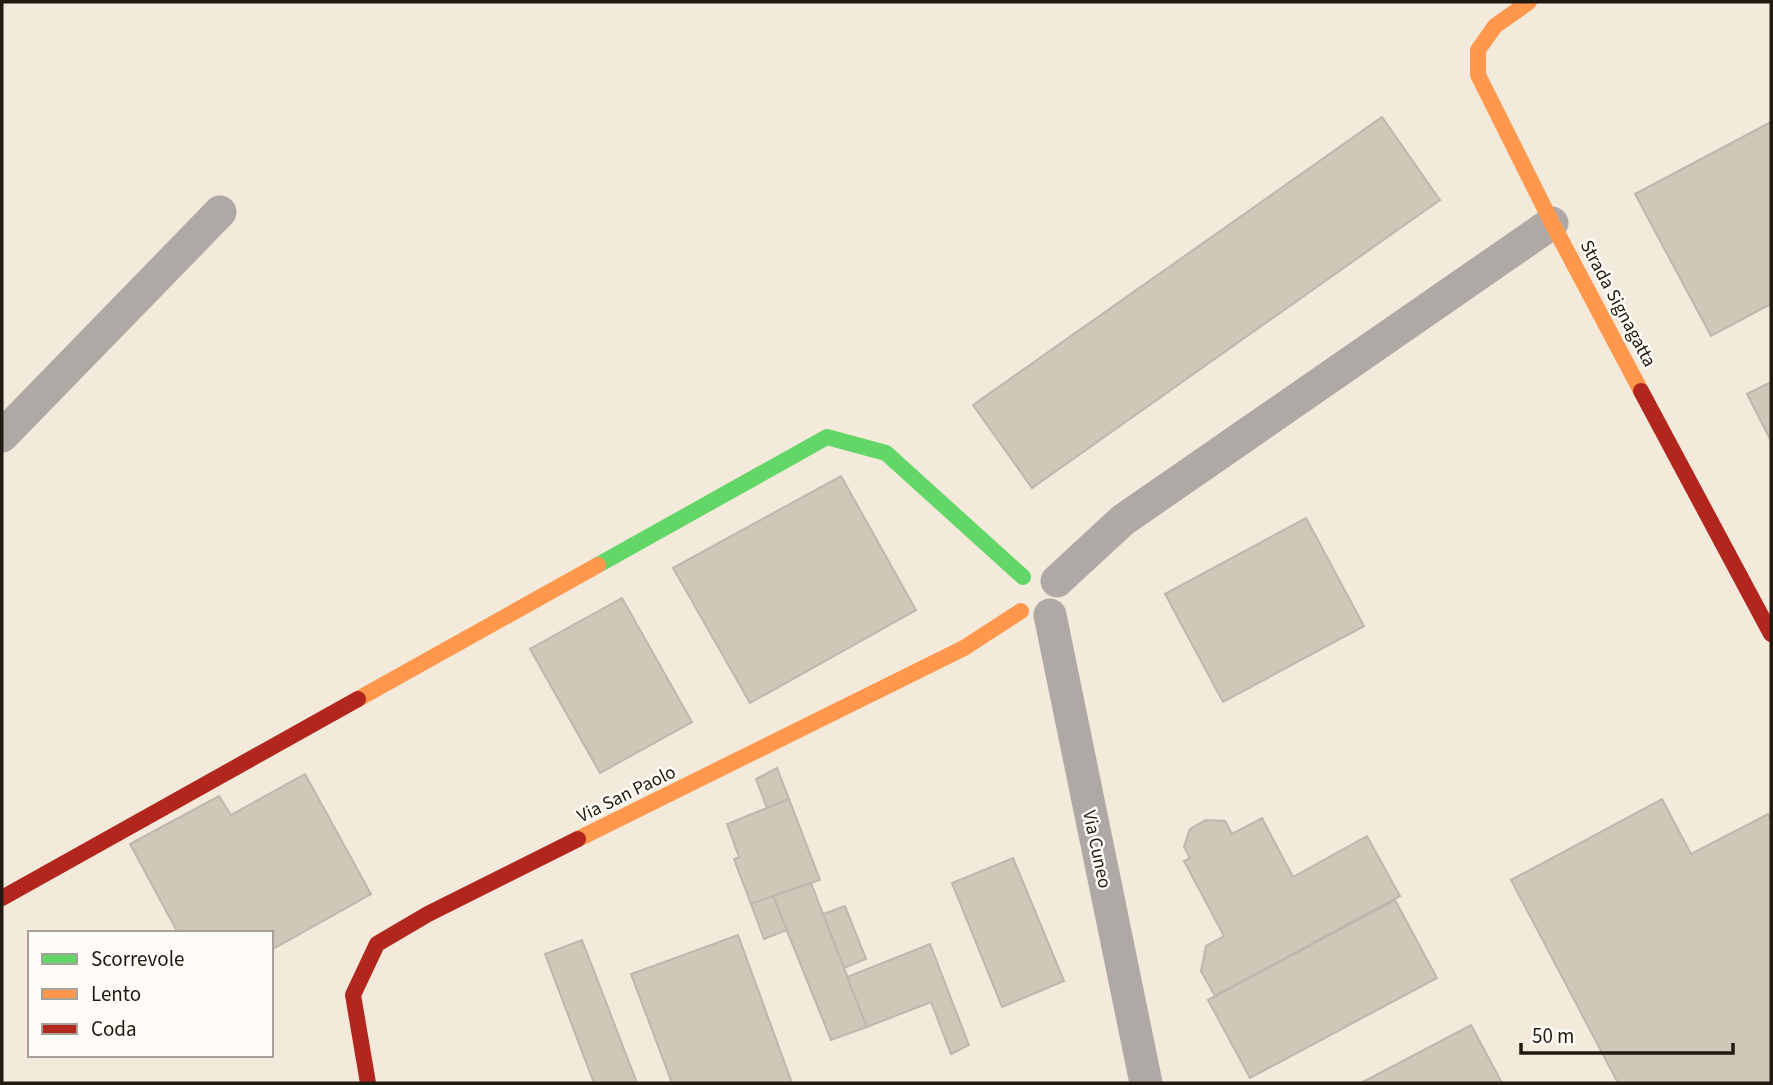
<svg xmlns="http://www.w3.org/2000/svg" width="1773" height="1085" viewBox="0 0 1773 1085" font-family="'Source Sans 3',sans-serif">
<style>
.building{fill:#d0c7b8;stroke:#beb7ab;stroke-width:2}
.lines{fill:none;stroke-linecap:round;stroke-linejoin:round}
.street{stroke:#afa9a6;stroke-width:33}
.fast{stroke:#63d668;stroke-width:16}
.slow{stroke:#ff974d;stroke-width:16}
.jam{stroke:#b3261e;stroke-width:16}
.labels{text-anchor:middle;stroke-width:5;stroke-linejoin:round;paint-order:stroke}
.street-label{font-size:19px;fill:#201a11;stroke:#fffbf6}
</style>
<rect width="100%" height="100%" fill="#f3eadb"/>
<g class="building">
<path d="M1382,117L1440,200L1032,488L973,405Z"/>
<path d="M1771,122V304L1711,336L1635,194Z"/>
<path d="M1771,382V441L1747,394Z"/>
<path d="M841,476L916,610L750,703L673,568Z"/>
<path d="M1306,518L1364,626L1223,702L1165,594Z"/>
<path d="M622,598L692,722L600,773L530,649Z"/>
<path d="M777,768L789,799L767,808L756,779Z"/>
<path d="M305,774L371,894L271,950V933H178L130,844L219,796L231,815Z"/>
<path d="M789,799L820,880L751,904L734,859L739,857L727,824Z"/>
<path d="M1662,799L1691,854L1768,814L1771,820V1083H1618L1511,880Z"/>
<path d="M1262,818L1293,877L1367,836L1400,896L1215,996L1201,971L1206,946L1224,936L1184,861L1190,858L1184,847L1190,829L1206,820L1225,821L1232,834Z"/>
<path d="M1013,858L1064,981L1002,1007L952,883Z"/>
<path d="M811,883L867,1027L831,1040L773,896Z"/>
<path d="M773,896L787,930L764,939L751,904Z"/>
<path d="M1395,900L1437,978L1250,1078L1208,1000Z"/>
<path d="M845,906L866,959L844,968L823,914Z"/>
<path d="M738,935L792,1083H672L631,974Z"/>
<path d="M582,940L637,1083H594L545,954Z"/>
<path d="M930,944L969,1045L951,1054L931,1002L867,1027L847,977Z"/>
<path d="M1471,1025L1502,1083H1361Z"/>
</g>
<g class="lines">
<g class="street">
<path d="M2,436L220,212"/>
<path d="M1057,581L1123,520L1552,223"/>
<path d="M1050,615L1146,1083"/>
</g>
<path class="fast" d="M598,565L827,437L886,453L1023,577"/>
<g class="slow">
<path d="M1529,2L1495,26L1478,50V75L1552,223L1641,391"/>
<path d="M358,699L598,565"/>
<path d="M578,839L964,648L1021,611"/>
</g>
<g class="jam">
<path d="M1641,391L1771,634"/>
<path d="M2,898L358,699"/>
<path d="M368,1083L353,995L377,944L428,914L578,839"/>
</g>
</g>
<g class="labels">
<g class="street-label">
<text transform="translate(1619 303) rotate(62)" y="7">Strada Signagatta</text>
<text transform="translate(626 793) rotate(-26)" y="7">Via San Paolo</text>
<text transform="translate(1098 849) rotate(78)" y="7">Via Cuneo</text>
</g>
</g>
<rect width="1773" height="1085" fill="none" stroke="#201a11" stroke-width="7"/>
<rect x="28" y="931" width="245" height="126" fill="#fffbf6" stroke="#a6a19a" stroke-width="2"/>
<rect x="42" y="954" width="35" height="10" fill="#63d668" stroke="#a6a19a" stroke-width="2"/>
<text x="91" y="966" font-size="21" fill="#201a11">Scorrevole</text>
<rect x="42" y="989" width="35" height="10" fill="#ff974d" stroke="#a6a19a" stroke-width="2"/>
<text x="91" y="1001" font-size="21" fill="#201a11">Lento</text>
<rect x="42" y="1024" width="35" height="10" fill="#b3261e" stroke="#a6a19a" stroke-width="2"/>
<text x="91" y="1036" font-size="21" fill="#201a11">Coda</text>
<path d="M1521 1043v10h212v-10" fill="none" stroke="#201a11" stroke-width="3.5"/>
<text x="1532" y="1043" font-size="21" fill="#201a11" stroke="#fffbf6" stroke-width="5" paint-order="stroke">50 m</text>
</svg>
